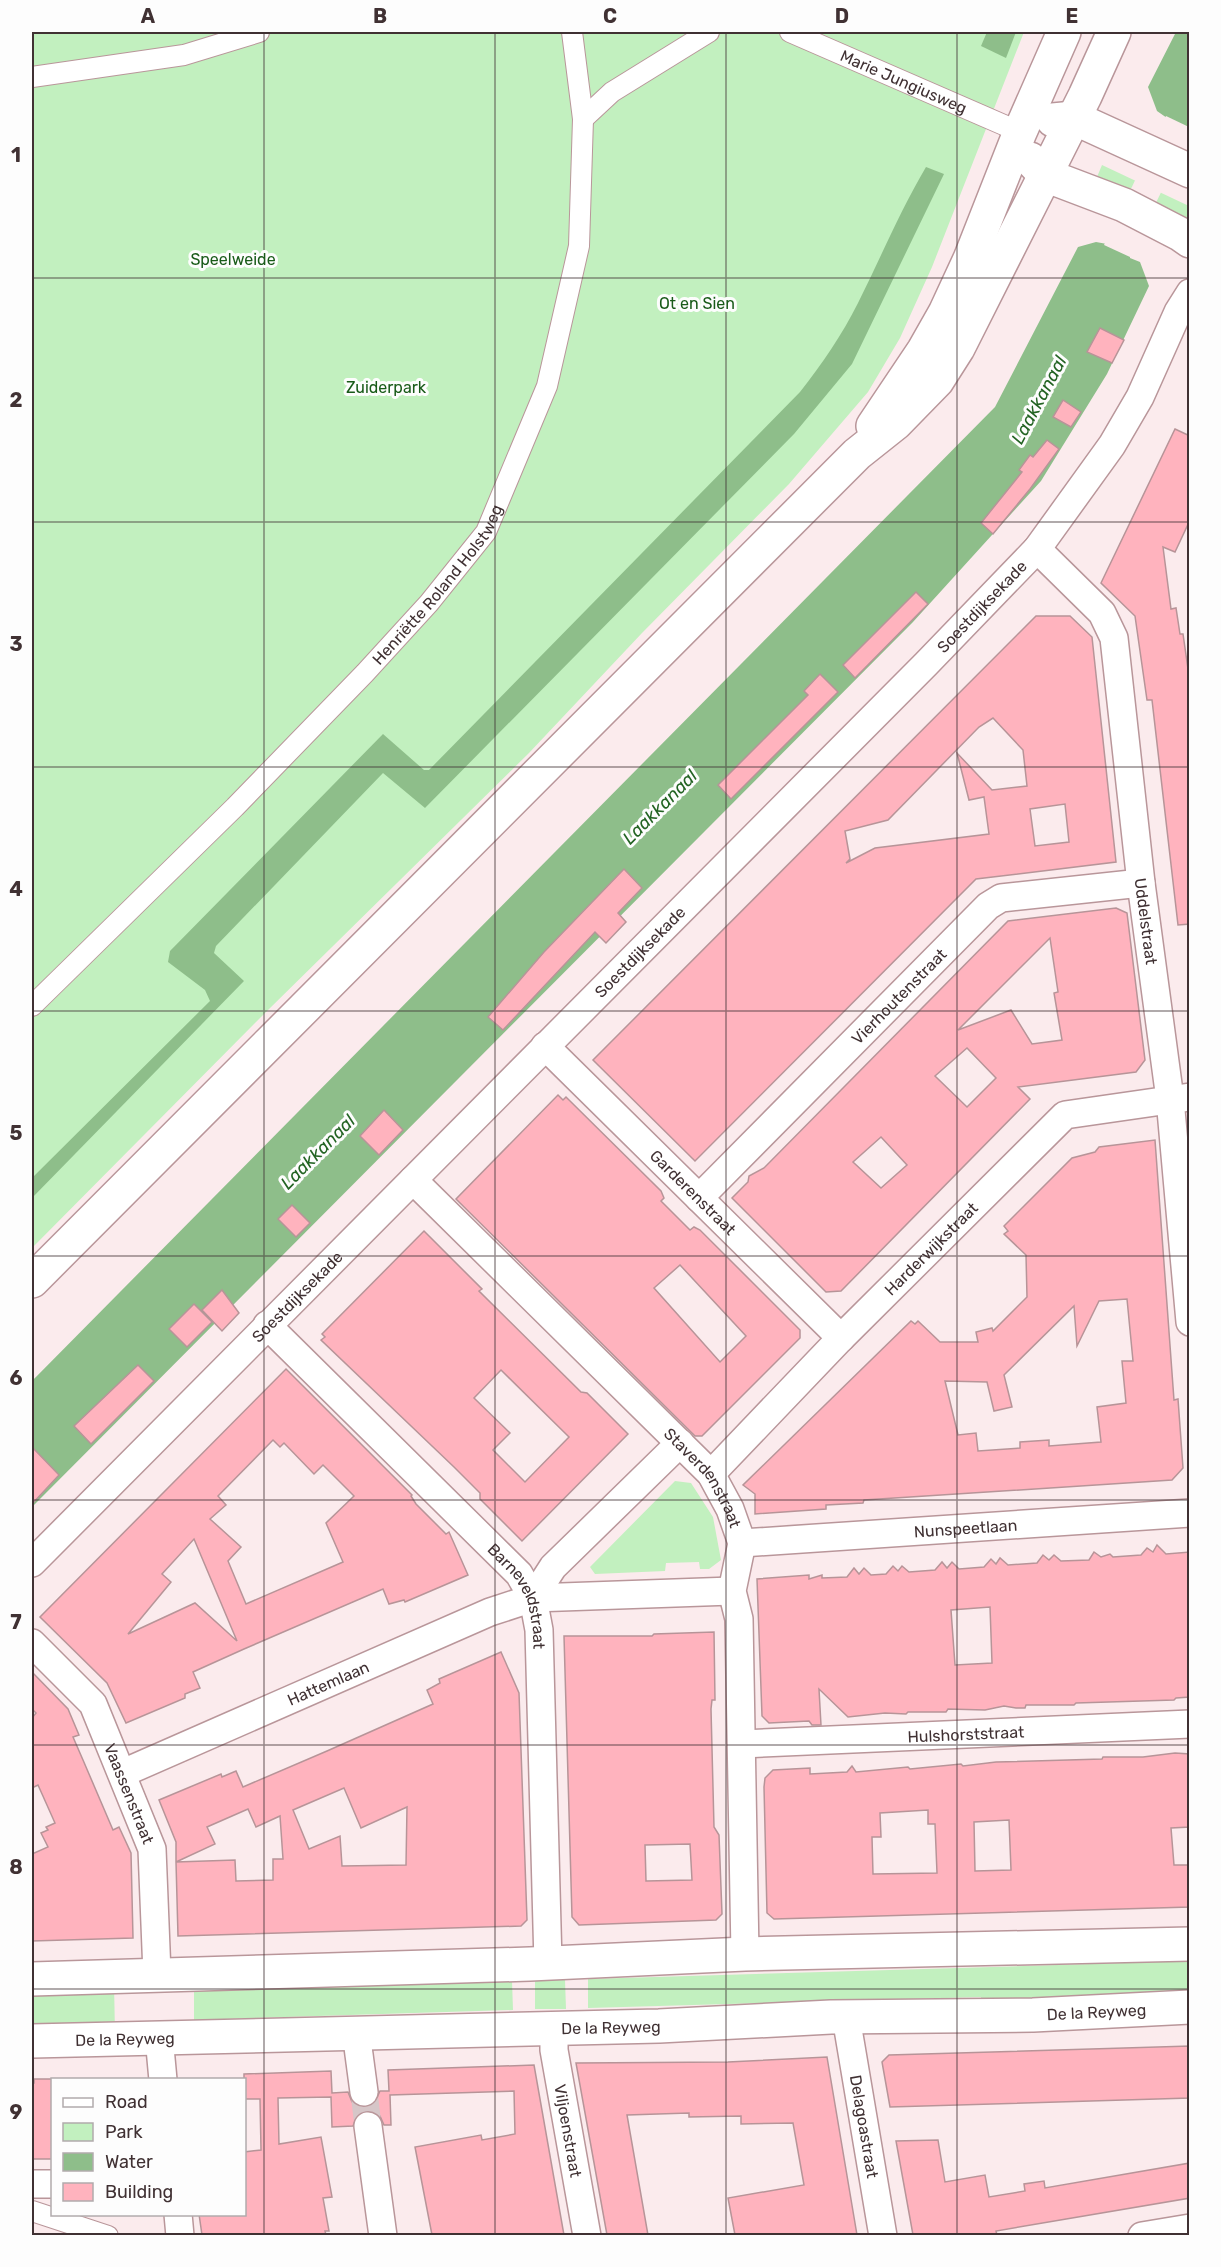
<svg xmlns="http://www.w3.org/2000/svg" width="1221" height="2267" viewBox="0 0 1221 2267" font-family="Rubik,sans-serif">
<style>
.green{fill:#c2f0bf}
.water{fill:#8ebe8a}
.pier{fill:#fbebed}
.building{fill:#ffb3be;stroke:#b79498;stroke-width:1.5;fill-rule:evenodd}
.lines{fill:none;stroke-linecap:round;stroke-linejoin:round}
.minor-tunnel{stroke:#d6c6c8;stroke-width:27;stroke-dasharray:27 14;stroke-linecap:butt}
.pedestrian-casing{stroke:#b9969a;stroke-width:22}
.minor-casing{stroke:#b9969a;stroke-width:30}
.tertiary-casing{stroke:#b9969a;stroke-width:36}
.secondary-casing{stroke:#b9969a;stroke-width:36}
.pedestrian{stroke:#fff;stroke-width:20}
.minor{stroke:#fff;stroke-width:27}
.tertiary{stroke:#fff;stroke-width:33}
.secondary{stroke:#fff;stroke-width:33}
.grid{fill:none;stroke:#403133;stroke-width:1.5;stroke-opacity:0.55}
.labels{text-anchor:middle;stroke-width:6;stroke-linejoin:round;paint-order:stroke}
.street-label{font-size:16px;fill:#403133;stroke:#fdfdfd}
.park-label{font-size:16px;fill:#195b19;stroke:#fdfdfd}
.water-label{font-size:18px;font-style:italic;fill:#236423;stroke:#fdfdfd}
.neatline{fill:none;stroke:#403133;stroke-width:2}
.grid-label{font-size:20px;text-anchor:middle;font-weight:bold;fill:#403133}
</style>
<rect width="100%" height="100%" fill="#fbebed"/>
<g class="green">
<path d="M32,32H1024L932,267L900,338L868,392L789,484L642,633L529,753L267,1011L32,1248Z"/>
<path d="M1102,165L1189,206V222L1097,177Z"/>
<path d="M675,1481L691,1483L713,1517L721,1560L709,1569H700L699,1562L666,1563L665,1571L595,1574L590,1567Z"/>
<path d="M1190,1961L1189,1994L982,2006L981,1997L588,2008V1979Z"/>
<path d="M535,1980H565L566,2009H535Z"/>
<path d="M512,1981L513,2010L194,2020V1991Z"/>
<path d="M114,1984L115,2033L32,2036V1986Z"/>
</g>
<g class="water">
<path d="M987,32H1016L1006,58L981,46Z"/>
<path d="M1176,32H1189V131L1130,254V258L1140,262L1149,286L1107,374L1041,481L913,622L32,1507V1381L995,407L1078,247L1096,242L1107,244L1167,118L1157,111L1148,87Z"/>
<path d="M926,167L944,174L852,364L794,434L425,808L383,773L216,946L214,953L244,981L32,1198V1178L210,1001L205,990L168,962L170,951L383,734L424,770H429L800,392C822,364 842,335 858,303C881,257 900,211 926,167Z"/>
</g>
<path class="pier" d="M1166,116L1189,127V134L1130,257L1104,245Z"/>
<g class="building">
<path d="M1100,328L1124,340L1112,363L1087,352Z"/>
<path d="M1063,400L1081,412L1071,427L1053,417Z"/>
<path d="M1175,429L1190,436V520L1175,552L1163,547L1171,609L1176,608L1180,634H1183L1190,683V924L1178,925L1152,700H1147L1135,616L1101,583Z"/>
<path d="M1047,440L1059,449L1030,489L993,534L981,523L1022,472L1019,470L1030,455L1033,457Z"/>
<path d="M916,592L928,604L855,678L843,665Z"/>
<path d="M1036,616H1070L1092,637L1116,862L976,879L695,1161L593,1060ZM993,718L1023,750L1027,786L992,790L957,753L969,800L984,797L989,834L875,848L846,863L850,859L845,831L888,820L979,727ZM1065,804L1069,842L1035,846L1030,809Z"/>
<path d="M820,674L838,692L731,799L718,785L808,695L804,691Z"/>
<path d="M624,869L642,888L618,913L626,922L606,943L595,932L503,1030L488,1017L544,952Z"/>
<path d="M1116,908L1127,913L1145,1060L1136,1072L1018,1087L1030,1099L841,1291L826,1292L732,1198L748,1182L749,1176L764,1168L1008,921ZM1050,938L1058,992L1054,993L1062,1040L1032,1044L1011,1010L958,1030ZM967,1048L996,1078L967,1107L935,1076ZM881,1137L907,1165L881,1188L853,1162Z"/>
<path d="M558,1095L563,1100L566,1097L661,1191L664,1198L661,1201L690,1230L694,1227L700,1230L800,1330V1338L702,1436H695L456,1199ZM680,1265L746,1336L720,1362L654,1288Z"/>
<path d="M384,1110L403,1130L379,1155L360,1136Z"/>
<path d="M1155,1140L1174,1400L1178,1399L1183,1468L1172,1480L864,1500L863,1503L826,1505V1509L755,1514V1494L743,1485L911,1321L915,1324L918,1321L940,1342H978L976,1332L992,1328L993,1331L1027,1297L1026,1255L1004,1234L1008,1231L1004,1226L1072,1158L1095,1152L1099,1147ZM1127,1299L1133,1361H1122L1126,1403L1097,1407L1101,1442L1049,1446V1440L1020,1442V1448L978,1451L976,1433L958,1435L945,1381L987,1382L994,1411L1012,1407L1004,1375L1074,1306L1077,1346L1099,1301Z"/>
<path d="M292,1205L310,1223L296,1237L278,1219Z"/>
<path d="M424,1231L482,1289L479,1291L581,1392L587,1393L628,1434L522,1541L480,1499V1493L454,1467L321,1340L325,1337L322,1334ZM501,1370L569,1437L525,1482L493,1450L510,1433L474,1398Z"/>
<path d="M222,1290L239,1313L222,1331L202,1310Z"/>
<path d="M194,1304L212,1322L187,1347L169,1329Z"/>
<path d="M138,1365L154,1381L91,1444L74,1426Z"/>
<path d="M286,1369L412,1495L411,1496L416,1504L446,1534L449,1532L468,1575L405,1602L404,1600L389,1604L383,1589L244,1649L193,1672L200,1688L185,1694V1698L126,1723L107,1683L40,1617ZM273,1440L280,1447L284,1443L314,1474L323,1465L354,1496L326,1523L343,1562L246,1604L228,1561L241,1547L210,1519L226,1505L218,1496ZM194,1539L237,1641L195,1603L128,1634L171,1582L162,1574Z"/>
<path d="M32,1447L59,1475L32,1504Z"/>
<path d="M1157,1545L1166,1554L1190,1552V1697L1176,1698L1174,1700L1076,1703L1074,1705H1026L1025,1708H1016L1004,1706L985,1710L948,1709L946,1712H908L906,1714L885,1713L848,1717L819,1689L821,1725H812L809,1721L769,1723L762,1716L757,1579L809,1575V1579L822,1575V1578L847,1577L854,1568L859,1574L864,1568L871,1575L886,1574L893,1566L898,1571L902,1566L909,1572L935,1570L942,1562L947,1568L952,1562L959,1569L984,1567L991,1559L996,1564L1000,1558L1008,1565L1037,1563L1043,1555L1049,1560L1054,1555L1061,1561L1089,1560L1094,1552L1101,1557L1110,1554L1113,1557L1141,1555L1147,1548L1153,1552ZM990,1607L992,1663L955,1665L951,1610Z"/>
<path d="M714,1632L715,1700H712L711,1709L714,1827L719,1835L722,1914L716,1920L579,1925L572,1917L564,1636H652L654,1634ZM690,1844L692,1880L646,1881L645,1845Z"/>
<path d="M501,1652L519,1693L527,1920L521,1926L178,1936L176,1862L235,1860L236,1881L273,1880V1859H283L280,1816L256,1827L248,1809L207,1827L215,1844L176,1862V1842L159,1800L221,1774L222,1777L236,1771L243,1787L327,1751L433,1704L427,1690L440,1683L439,1679ZM344,1788L361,1828L407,1807L406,1865L342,1866L340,1836L309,1849L293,1810Z"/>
<path d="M32,1672L68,1709L79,1735L73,1737L83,1760L113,1830L119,1827L131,1853L133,1938L32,1941V1854L48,1847L41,1833L48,1830L46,1827L55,1823L38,1785L32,1788V1718L36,1713L32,1709Z"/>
<path d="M1175,1753L1190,1754V1827L1171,1828L1174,1865H1190V1907L774,1919L767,1913L764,1787L765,1778L773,1770L810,1768V1774L847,1772L852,1766L856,1772L908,1767L910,1769L961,1764L963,1766L996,1762L1102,1759L1103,1757H1143ZM928,1810V1824H935L937,1873L873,1874L872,1837H881L880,1813ZM1009,1820L1011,1870L975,1871L974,1822Z"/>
<path d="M1190,2046V2098L890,2107L882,2062L889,2055Z"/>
<path d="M827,2057L857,2235H735L728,2198L804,2185L793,2123L741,2124V2116L689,2117V2113L627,2115L648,2235H607L576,2063L728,2062Z"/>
<path d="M534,2065L564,2235H432L415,2147L481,2135L482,2140L515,2134L514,2091L390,2095L391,2125H384L380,2116L366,2110L358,2114L353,2126L332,2127L331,2097L278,2098L279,2144L321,2137L332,2197L323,2198L329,2231H325L326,2235H202L199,2214H244V2152L261,2150L260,2099H244V2074L331,2071L332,2093L348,2092L352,2102L365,2108L374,2104L380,2091H389L388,2070Z"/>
<path d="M34,2079H52V2159H32V2083H34Z"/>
<path d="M938,2140L945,2182L985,2175L989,2197L1025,2191L1024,2184L1044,2181L1045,2188L1190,2163V2198L996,2231L997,2235H913L896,2141Z"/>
</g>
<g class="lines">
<path class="minor-tunnel" d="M364,2092L368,2126"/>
<defs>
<g id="pedestrian">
<path id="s1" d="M790,32L1020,132"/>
<path d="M32,77L184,55L259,32"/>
<path d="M583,119L612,92L709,32"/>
<path id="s2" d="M32,1006L235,807L365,673L429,603L486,532L547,386L579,246L583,119L572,32"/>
<path d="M32,2211L108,2236"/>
</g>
<g id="minor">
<path id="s3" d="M1037,549L1102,613L1114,638L1141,883L1170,1099L1190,1322"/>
<path id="s4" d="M545,1046L841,1338"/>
<path id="s5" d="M413,1180L711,1474L730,1509L742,1543L732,1591L739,1619L745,1954"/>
<path id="s6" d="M699,1198L988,906L1001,898L1141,883"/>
<path id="s7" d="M267,1325L519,1574L533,1598L539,1630L548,1963"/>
<path id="s8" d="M711,1474L841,1338L1065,1115L1190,1097"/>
<path id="s9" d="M742,1543L1190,1513"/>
<path id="s10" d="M32,1563L926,664L1037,549L1112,445L1140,397L1178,312L1190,293"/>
<path d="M533,1598L553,1567L680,1443"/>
<path id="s11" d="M32,1643L93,1704L152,1849L157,1974"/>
<path id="s12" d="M742,1744L1190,1724"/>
<path id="s13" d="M123,1773L490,1612L533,1598L732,1591"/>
<path id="s14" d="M846,2017L883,2236"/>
<path id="s15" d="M554,2027V2050L587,2236"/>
<path d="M356,2032L364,2092"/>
<path d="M159,2037L163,2080"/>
<path d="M368,2126L383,2236"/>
<path d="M32,2184H52"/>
<path d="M178,2214L180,2236"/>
<path d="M1142,2236L1190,2228"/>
</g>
<g id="tertiary">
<path d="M32,1979L530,1964L745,1954L1190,1944"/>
<path id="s16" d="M32,2041L659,2026L831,2017L1033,2015L1190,2007"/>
</g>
<g id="secondary">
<path d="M1053,120L1074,118L1190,171"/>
<path d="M1030,159L1045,175L1124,205L1180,234L1190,241"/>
<path d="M873,426L924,350L945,313L970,259L1020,132L1064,32"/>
<path d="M32,1281L857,454L896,423L937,381L958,348L1085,96L1114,32"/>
</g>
</defs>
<use href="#pedestrian" class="pedestrian-casing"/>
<use href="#minor" class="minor-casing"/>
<use href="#tertiary" class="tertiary-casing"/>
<use href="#secondary" class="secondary-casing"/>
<use href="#pedestrian" class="pedestrian"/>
<use href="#minor" class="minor"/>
<use href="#tertiary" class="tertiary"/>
<use href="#secondary" class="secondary"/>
</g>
<path class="grid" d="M264,32V2236M495,32V2236M726,32V2236M957,32V2236M32,278H1190M32,522H1190M32,767H1190M32,1011H1190M32,1256H1190M32,1500H1190M32,1745H1190M32,1989H1190"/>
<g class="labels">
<g class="street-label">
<text dy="6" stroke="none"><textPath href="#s1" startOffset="124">Marie Jungiusweg</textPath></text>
<text dy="6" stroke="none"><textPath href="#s2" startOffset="586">Henriëtte Roland Holstweg</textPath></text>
<text dy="6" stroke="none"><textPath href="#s10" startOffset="1348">Soestdijksekade</textPath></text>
<text dy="6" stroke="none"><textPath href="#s3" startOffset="404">Uddelstraat</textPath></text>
<text dy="6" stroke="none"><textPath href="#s10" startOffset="862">Soestdijksekade</textPath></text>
<text dy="6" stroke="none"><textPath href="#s6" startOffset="284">Vierhoutenstraat</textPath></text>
<text dy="6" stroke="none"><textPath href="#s4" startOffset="208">Garderenstraat</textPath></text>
<text dy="6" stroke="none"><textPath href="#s8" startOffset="315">Harderwijkstraat</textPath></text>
<text dy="6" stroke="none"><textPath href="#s10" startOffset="376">Soestdijksekade</textPath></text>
<text dy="6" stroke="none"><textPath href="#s5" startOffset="417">Staverdenstraat</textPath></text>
<text dy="6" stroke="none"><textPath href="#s9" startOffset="224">Nunspeetlaan</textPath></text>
<text dy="6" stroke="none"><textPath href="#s7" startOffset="374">Barneveldstraat</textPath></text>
<text dy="6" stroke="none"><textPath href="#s13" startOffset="224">Hattemlaan</textPath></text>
<text dy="6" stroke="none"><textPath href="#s12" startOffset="224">Hulshorststraat</textPath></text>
<text dy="6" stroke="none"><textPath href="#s11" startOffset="183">Vaassenstraat</textPath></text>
<text dy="6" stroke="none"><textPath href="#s16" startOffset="1065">De la Reyweg</textPath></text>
<text dy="6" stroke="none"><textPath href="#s16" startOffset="579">De la Reyweg</textPath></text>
<text dy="6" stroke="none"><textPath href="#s16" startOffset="93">De la Reyweg</textPath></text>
<text dy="6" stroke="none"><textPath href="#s14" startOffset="111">Delagoastraat</textPath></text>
<text dy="6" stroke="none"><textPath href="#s15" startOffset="105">Viljoenstraat</textPath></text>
</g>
<g class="park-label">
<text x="233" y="265">Speelweide</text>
<text x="697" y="309">Ot en Sien</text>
<text x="386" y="393">Zuiderpark</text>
</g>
<g class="water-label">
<text transform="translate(1039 400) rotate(-62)" y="6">Laakkanaal</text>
<text transform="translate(660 807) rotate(-45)" y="6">Laakkanaal</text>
<text transform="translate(318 1152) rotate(-45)" y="6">Laakkanaal</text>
</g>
</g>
<rect width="1221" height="2267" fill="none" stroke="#fdfdfd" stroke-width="66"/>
<rect x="51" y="2078" width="195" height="138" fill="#fdfdfd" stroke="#b1abac" stroke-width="1.5"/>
<rect x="63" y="2098" width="30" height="9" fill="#ffffff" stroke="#b1abac" stroke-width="1.5"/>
<text x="105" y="2108" font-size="18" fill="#403133">Road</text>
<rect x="63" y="2123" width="30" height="18" fill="#c2f0bf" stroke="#b1abac" stroke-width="1.5"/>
<text x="105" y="2138" font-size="18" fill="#403133">Park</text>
<rect x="63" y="2153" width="30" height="18" fill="#8ebe8a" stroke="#b1abac" stroke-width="1.5"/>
<text x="105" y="2168" font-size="18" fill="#403133">Water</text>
<rect x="63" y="2183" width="30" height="18" fill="#ffb3be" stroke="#b1abac" stroke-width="1.5"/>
<text x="105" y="2198" font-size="18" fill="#403133">Building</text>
<rect x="33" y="33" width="1155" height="2201" class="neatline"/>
<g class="grid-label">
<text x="148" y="23">A</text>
<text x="380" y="23">B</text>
<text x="610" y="23">C</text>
<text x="842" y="23">D</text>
<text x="1072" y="23">E</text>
<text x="16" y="162">1</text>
<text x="16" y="407">2</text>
<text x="16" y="651">3</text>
<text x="16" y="896">4</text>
<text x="16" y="1140">5</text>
<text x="16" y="1385">6</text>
<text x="16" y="1629">7</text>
<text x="16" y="1874">8</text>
<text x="16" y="2119">9</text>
</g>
</svg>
